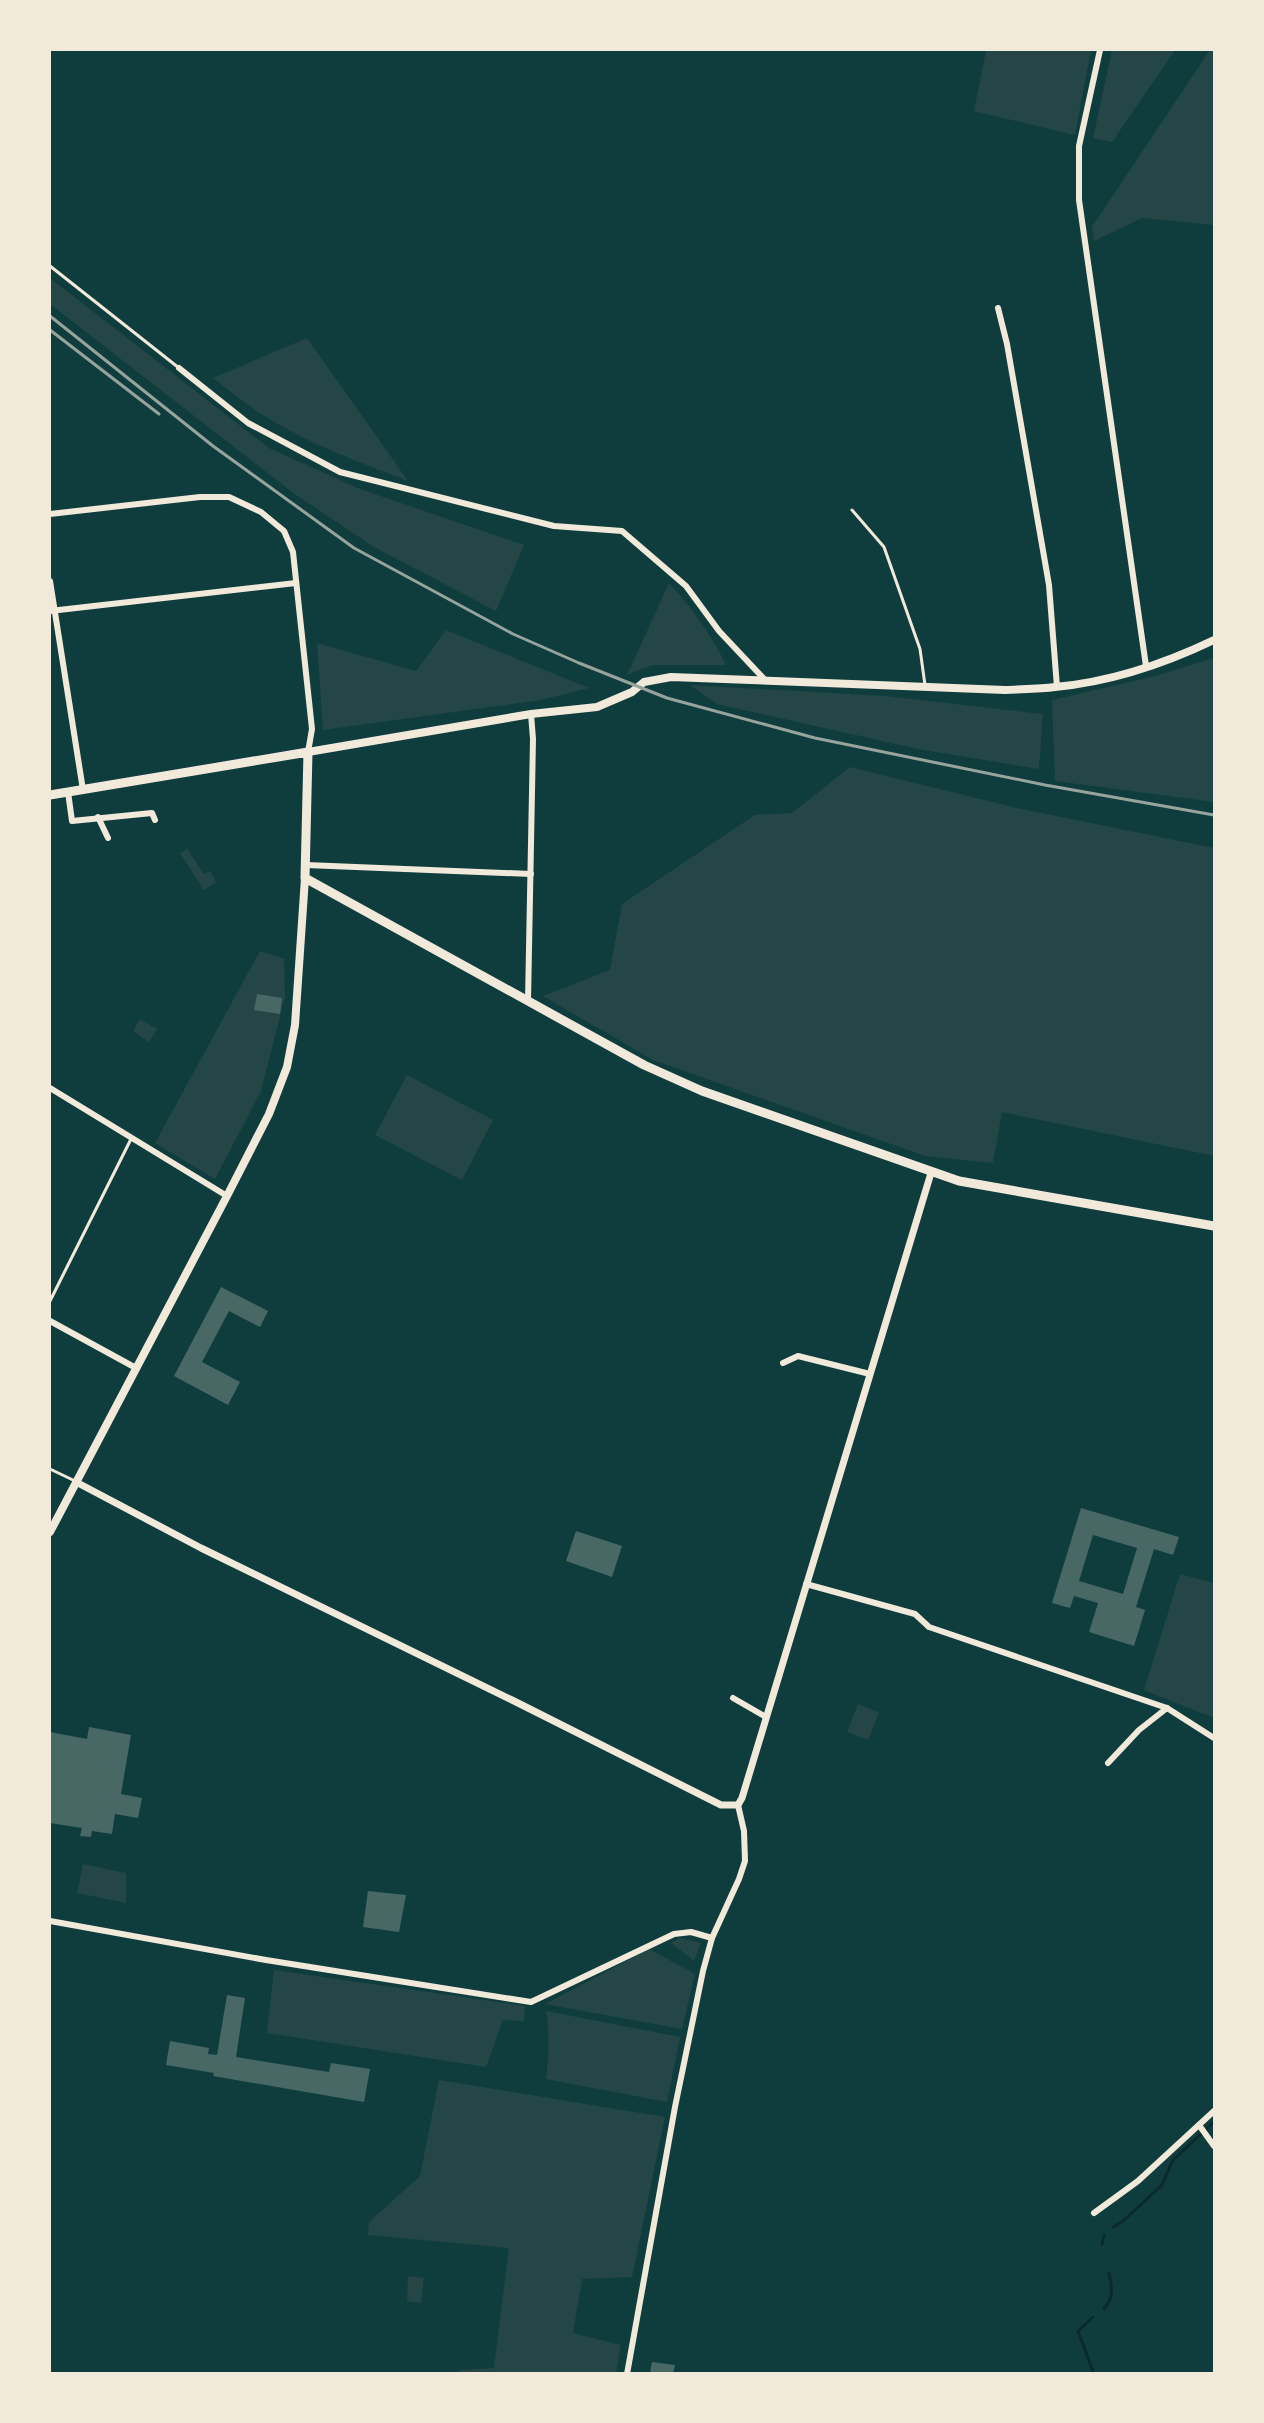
<svg xmlns="http://www.w3.org/2000/svg" width="1264" height="2423" viewBox="0 0 1264 2423" font-family="'IBM Plex Sans',sans-serif">
<style>
.green{fill:#244646}
.lines{fill:none;stroke-linecap:round;stroke-linejoin:round}
.stream{stroke:#0a2a2b;stroke-width:3}
.building{fill:#486865;fill-rule:evenodd}
.service{stroke:#f1e9da;stroke-width:3}
.minor{stroke:#f1e9da;stroke-width:6}
.tertiary{stroke:#f1e9da;stroke-width:7}
.secondary{stroke:#f1e9da;stroke-width:8}
.primary{stroke:#f1e9da;stroke-width:9}
.rail{stroke:#97a49c;stroke-width:3}
</style>
<rect width="100%" height="100%" fill="#0f3d3e"/>
<g class="green">
<path d="M986,50H1091L1075,135L974,111Z"/>
<path d="M1112,50H1175L1112,142L1093,138Z"/>
<path d="M1210,50H1214V225L1142,218L1094,241L1092,227Z"/>
<path d="M50,278L269,448L360,489L524,545L496,611L374,547L292,492L50,304Z"/>
<path d="M307,338L408,481C358,462 307,443 261,414C245,403 229,390 213,378Z"/>
<path d="M669,583C692,608 711,634 726,665H652L627,675Z"/>
<path d="M446,630L589,688L541,700L323,730L317,643L416,671Z"/>
<path d="M1214,658V802L1055,781L1052,700L1155,676Z"/>
<path d="M690,685L886,696L1043,714L1039,769L918,749L717,704Z"/>
<path d="M850,767L1017,808L1214,848V1156L1002,1112L993,1163L925,1156L653,1060L543,996L610,970L622,904L755,815L792,813Z"/>
<path d="M187,849L204,874L210,871L216,882L204,890L180,853Z"/>
<path d="M260,951L284,959L285,997L261,1091L215,1179L155,1143Z"/>
<path d="M140,1019L157,1029L149,1042L133,1031Z"/>
<path d="M407,1075L493,1120L462,1180L375,1135Z"/>
<path d="M1180,1574L1214,1583V1718L1144,1690Z"/>
<path d="M858,1704L879,1713L868,1740L847,1732Z"/>
<path d="M83,1864L126,1873V1903L77,1893Z"/>
<path d="M680,1938L701,1943L694,1961L671,1943Z"/>
<path d="M649,1949L695,1974L682,2029L545,2004Z"/>
<path d="M274,1970L525,2006L524,2021L503,2020L486,2067L267,2033Z"/>
<path d="M546,2011L680,2037L667,2102L546,2079C549,2055 550,2034 546,2011Z"/>
<path d="M439,2080L665,2117L632,2277L582,2279L573,2333L621,2345L616,2373H459V2370L494,2368L509,2248L368,2235L369,2222L420,2176Z"/>
<path d="M408,2276L424,2278L421,2303L407,2301Z"/>
</g>
<g class="lines">
<g class="stream">
<path d="M1113,2227L1122,2222L1162,2185L1173,2160L1214,2122"/>
<path d="M1102,2244L1104,2235"/>
<path d="M1104,2309C1114,2298 1112,2287 1109,2273"/>
<path d="M1093,2317L1078,2331L1094,2374"/>
</g>
</g>
<g class="building">
<path d="M257,994L282,998L280,1014L254,1010Z"/>
<path d="M221,1287L268,1311L260,1327L229,1311L202,1362L240,1382L228,1405L174,1376Z"/>
<path d="M1081,1508L1179,1537L1173,1555L1154,1549L1136,1607L1145,1610L1134,1646L1089,1632L1098,1603L1074,1596L1070,1608L1052,1603ZM1093,1535L1137,1548L1123,1594L1079,1581Z"/>
<path d="M576,1531L622,1546L612,1577L566,1561Z"/>
<path d="M89,1727L131,1735L121,1794L142,1798L138,1818L115,1814L112,1834L92,1831L91,1837L80,1836L82,1828L50,1823V1732L87,1739Z"/>
<path d="M368,1891L406,1895L399,1932L363,1927Z"/>
<path d="M227,1995L245,1998L236,2057L329,2072L331,2063L370,2069L364,2102L213,2076L214,2073L166,2065L170,2041L209,2048L208,2054L217,2055Z"/>
<path d="M652,2362L675,2365L673,2374L650,2373Z"/>
</g>
<g class="lines">
<g class="service">
<path d="M50,266L179,368"/>
<path d="M852,510L884,547L920,649L925,685"/>
<path d="M50,1301L131,1139"/>
<path d="M50,1469L75,1481"/>
</g>
<g class="minor">
<path d="M1100,50L1079,146V200L1146,666"/>
<path d="M998,308L1007,344L1049,585L1057,687"/>
<path d="M179,368L248,423L340,472L554,526L622,531L686,586L719,631L766,681"/>
<path d="M50,514L200,497H229L261,512L284,531L293,552L312,729L308,752"/>
<path d="M50,581L83,790"/>
<path d="M50,611L296,583"/>
<path d="M68,792L72,821L152,813L155,820"/>
<path d="M98,817L108,838"/>
<path d="M306,865L531,874"/>
<path d="M528,1001L533,739L531,714"/>
<path d="M50,1088L227,1196"/>
<path d="M50,1321L136,1368"/>
<path d="M783,1363L798,1356L870,1374"/>
<path d="M806,1584L915,1614L929,1627L1167,1708L1214,1738"/>
<path d="M733,1698L766,1717"/>
<path d="M1108,1763L1139,1730L1167,1708"/>
<path d="M50,1921L266,1960L531,2002L674,1934L691,1932L712,1938"/>
<path d="M1199,2125L1214,2146"/>
<path d="M1094,2213L1138,2181L1214,2111"/>
<path d="M627,2374L675,2107L703,1971L712,1938L739,1879L745,1861L744,1831L738,1805"/>
</g>
<path class="tertiary" d="M76,1482L201,1548L512,1700L721,1805H738L742,1798L931,1173"/>
<g class="secondary">
<path d="M308,752L531,714L597,707L632,692L644,682L671,677L1005,690C1022,689 1039,689 1055,687C1110,682 1166,663 1214,640"/>
<path d="M50,1532L227,1196L269,1114L287,1067L295,1025L305,878"/>
</g>
<path class="primary" d="M50,795L308,752L305,878L644,1065L702,1091L959,1181L1214,1226"/>
<g class="rail">
<path d="M50,316L213,446L354,548L513,634L579,663L667,698L815,738L1045,785L1214,815"/>
<path d="M50,330L159,414"/>
</g>
</g>
<rect width="1264" height="2423" fill="none" stroke="#f1e9da" stroke-width="102"/>
</svg>
